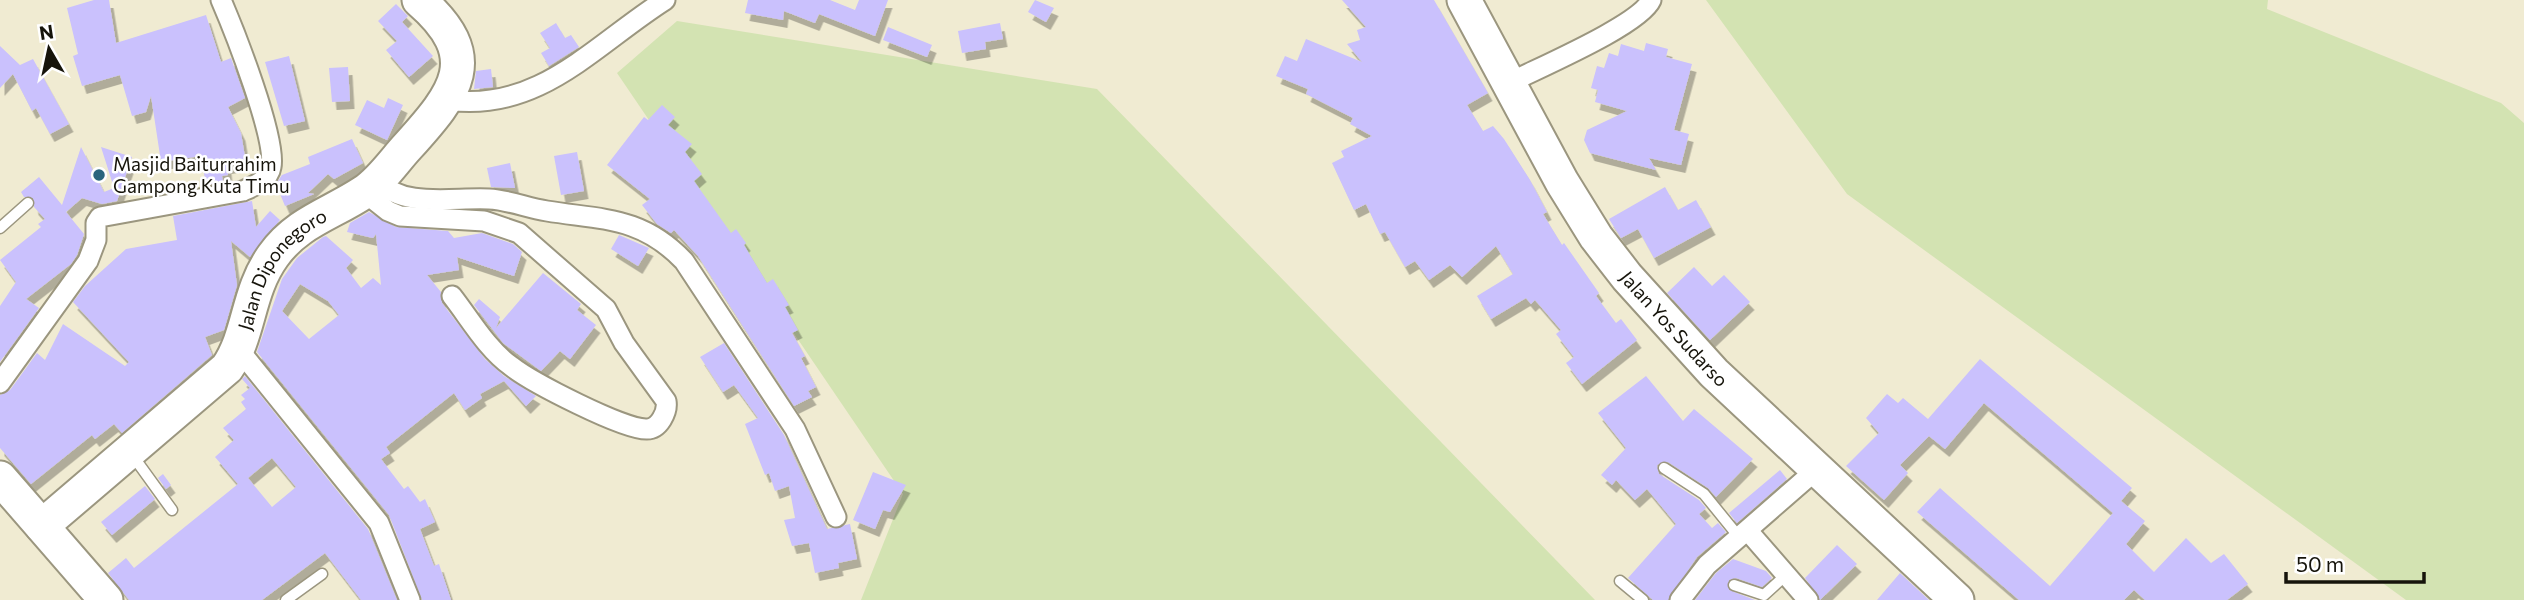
<svg xmlns="http://www.w3.org/2000/svg" width="2524" height="600" viewBox="0 0 2524 600" font-family="Commissioner,sans-serif">
<style>
.green{fill:#d3e3b2}
.building{fill:#cac1fd;fill-rule:evenodd;filter:url(#shadow)}
.lines{fill:none;stroke-linecap:round;stroke-linejoin:round}
.service-casing{stroke:#9b967f;stroke-width:13}
.minor-casing{stroke:#9b967f;stroke-width:23}
.trunk-casing{stroke:#9b967f;stroke-width:37}
.service{stroke:#fff;stroke-width:10}
.minor{stroke:#fff;stroke-width:19}
.trunk{stroke:#fff;stroke-width:33}
.poi-dot{fill:#2a657d;stroke:#fff;stroke-width:2.5}
.labels{text-anchor:middle;stroke-width:5;stroke-linejoin:round;paint-order:stroke}
.poi-label{font-size:19px;fill:#16140b;stroke:#fff;text-anchor:start}
.street-label{font-size:19px;fill:#16140b;stroke:#fff}
</style>
<defs>
<filter id="shadow"><feDropShadow dx="4.5" dy="8" stdDeviation="0" flood-color="#0004"/></filter>
</defs>
<rect width="100%" height="100%" fill="#f0ebd2"/>
<g class="green">
<path d="M1706,0H2268L2267,9L2501,103L2524,123V600H2406L1847,194Z"/>
<path d="M677,21L1097,89L1595,600H861L903,494L617,73Z"/>
</g>
<g class="building">
<path d="M94,0H109L116,43L206,15L221,62L231,58L245,98L228,107L241,133L246,163L227,166L228,175L222,176L223,182L206,185L201,156L161,162L151,96L146,112L132,116L120,75L82,86L73,56L78,54L67,8Z"/>
<path d="M748,0H830L855,10L859,0H888L875,36L819,14L815,23L784,11L783,20L745,13Z"/>
<path d="M1035,0L1054,8L1046,22L1028,12Z"/>
<path d="M1342,0H1434L1488,93L1467,105L1483,131L1493,126L1504,139L1530,180L1547,212L1543,214L1562,245L1564,243L1599,293L1596,296L1616,323L1621,319L1637,340L1582,384L1566,363L1574,357L1556,334L1561,330L1535,300L1531,304L1526,298L1491,319L1477,296L1513,274L1496,246L1462,277L1450,265L1429,280L1415,261L1405,267L1385,232L1380,234L1366,204L1354,210L1332,163L1344,157L1341,151L1372,136L1350,124L1353,118L1306,94L1308,89L1276,76L1285,56L1297,61L1306,39L1362,62L1347,44L1360,40L1357,30L1366,27Z"/>
<path d="M396,4L408,16L402,22L433,56L409,77L386,50L397,41L378,21Z"/>
<path d="M556,23L565,38L571,35L579,47L549,66L541,53L550,48L540,33Z"/>
<path d="M1000,23L1003,39L985,42L986,49L962,53L958,31Z"/>
<path d="M888,27L932,45L927,57L883,40Z"/>
<path d="M1646,43L1668,49L1666,57L1692,64L1674,130L1689,134L1681,165L1649,158L1656,170L1590,153L1584,140L1587,130L1627,111L1595,102L1598,90L1591,88L1597,66L1604,68L1609,53L1618,56L1621,44L1644,51Z"/>
<path d="M0,46L20,65L33,59L69,124L50,134L36,108L32,111L13,74L0,88Z"/>
<path d="M289,56L305,121L284,126L265,62Z"/>
<path d="M348,67L350,101L332,102L329,68Z"/>
<path d="M491,69L493,87L474,89L476,71Z"/>
<path d="M388,98L403,105L387,140L355,125L367,100L384,108Z"/>
<path d="M662,105L675,117L668,125L692,144L685,152L702,174L694,181L731,233L736,229L746,243L744,245L767,283L773,279L789,305L785,307L798,330L792,333L805,356L801,358L816,387L808,391L812,397L794,406L698,256L674,230L671,233L657,224L642,205L650,199L607,165L644,117L648,120Z"/>
<path d="M352,139L363,163L334,179L328,174L308,193L314,194L285,206L276,184L282,175L310,164L308,157Z"/>
<path d="M81,147L104,192L114,188L101,147L132,157L117,201L102,204L82,198L66,212L84,234L77,255L71,264L26,299L39,308L0,362V306L16,282L0,260L41,227L38,224L45,219L34,207L33,198L24,197L21,192L39,177L62,205Z"/>
<path d="M577,152L584,191L561,195L554,156Z"/>
<path d="M510,163L515,188L491,187L487,168Z"/>
<path d="M1665,187L1678,210L1696,200L1711,227L1654,258L1638,229L1621,238L1609,219Z"/>
<path d="M252,201L256,227L270,211L280,220L250,257L231,241L237,285L224,330L205,337L212,355L122,433L114,424L95,439L92,435L31,484L0,448V395L10,390L37,353L45,360L63,324L125,366L129,362L73,302L85,286L126,249L177,240L173,216Z"/>
<path d="M369,212L396,227L448,231L454,238L482,233L513,244L522,252L514,276L457,257L459,270L427,275L441,292L442,303L485,359L504,376L536,396L526,406L504,381L480,394L482,398L465,410L454,393L386,447L390,453L381,459L404,489L408,486L420,502L425,499L435,522L420,529L434,566L439,564L451,600H422L389,515L257,352L282,279L297,258L323,237L326,236L353,260L346,268L361,288L373,278L381,285L376,234L373,238L347,232L350,223ZM300,284L328,301L339,315L309,339L282,311Z"/>
<path d="M619,235L649,248L638,266L611,249Z"/>
<path d="M1694,267L1712,286L1724,275L1750,302L1710,340L1667,293Z"/>
<path d="M543,273L581,304L577,310L596,325L570,359L560,351L541,371L503,343L474,305L479,299L500,317L496,328Z"/>
<path d="M724,343L784,435L827,529L850,524L857,559L838,563L839,568L815,573L809,543L792,546L784,520L795,518L789,486L775,491L769,473L765,475L745,424L758,418L734,385L723,392L700,357Z"/>
<path d="M1980,359L2132,488L2121,501L2145,521L2126,544L2154,572L2186,538L2211,563L2224,554L2248,584L2227,600H2145L2134,590L2124,600H2019L1917,512L1940,488L2050,586L2113,513L1984,403L1945,449L1929,436L1900,465L1908,473L1884,500L1846,466L1879,433L1866,418L1887,394L1898,403L1903,398L1928,419Z"/>
<path d="M245,376L368,529L397,600H361L325,553L262,600H129L108,573L126,558L134,568L238,484L215,457L234,440L223,428L246,409L241,402L245,399L241,395L250,388L242,379ZM272,458L296,487L272,507L248,478Z"/>
<path d="M1646,376L1683,421L1694,409L1753,459L1716,497L1708,488L1668,462L1657,465L1659,474L1699,500L1706,508L1699,514L1712,528L1718,523L1726,532L1697,557L1668,600H1653L1628,578L1676,524L1647,489L1635,500L1616,480L1612,485L1601,475L1626,448L1598,413Z"/>
<path d="M1780,470L1787,479L1737,523L1729,513Z"/>
<path d="M873,472L906,485L890,512L883,510L875,529L853,520Z"/>
<path d="M163,474L171,485L166,489L158,478Z"/>
<path d="M145,486L155,499L112,535L101,522Z"/>
<path d="M1837,545L1857,564L1820,600L1805,578Z"/>
<path d="M1733,559L1766,571L1772,578L1762,587L1736,578L1729,580V590L1755,600H1695L1716,573Z"/>
<path d="M1900,573L1929,600H1877Z"/>
</g>
<g class="lines">
<defs>
<g id="service">
<path d="M0,228L28,203"/>
<path d="M133,456L172,510"/>
<path d="M1664,468L1704,494L1739,537"/>
<path d="M1620,581L1643,600"/>
<path d="M1734,585L1764,595L1786,575"/>
<path d="M286,600L322,574"/>
</g>
<g id="minor">
<path d="M1509,83C1538,68 1640,25 1651,0"/>
<path d="M448,100C539,113 594,45 665,0"/>
<path d="M377,180C403,209 453,197 489,199C509,200 527,208 547,211C602,220 641,216 684,261L795,429L836,517"/>
<path d="M364,192L388,211L400,216L484,221L519,233L606,309L624,343L666,401C668,412 659,429 647,429C624,430 531,382 511,366C487,349 470,319 452,296"/>
<path d="M240,351L379,523L410,600"/>
<path d="M0,383L88,261L96,240V223L100,217L243,191C254,186 269,180 271,167C277,139 234,30 221,0"/>
<path d="M1748,531L1808,600"/>
<path d="M1680,600L1707,565L1816,470"/>
</g>
<g id="trunk">
<path id="s1" d="M1464,0L1562,182L1596,237L1627,277L1714,373L1957,600"/>
<path d="M0,478L106,600"/>
<path id="s2" d="M42,526L227,368C250,335 247,292 273,256C297,222 331,214 364,192C381,181 394,161 408,146C456,93 485,57 419,0"/>
</g>
</defs>
<use href="#service" class="service-casing"/>
<use href="#minor" class="minor-casing"/>
<use href="#trunk" class="trunk-casing"/>
<use href="#service" class="service"/>
<use href="#minor" class="minor"/>
<use href="#trunk" class="trunk"/>
</g>
<circle class="poi-dot" cx="99" cy="175" r="7"/>
<g class="labels">
<g class="poi-label">
<text x="113" y="171">Masjid Baiturrahim<tspan x="113" dy="22">Gampong Kuta Timu</tspan></text>
</g>
<g class="street-label">
<text dy="7" stroke="none"><textPath href="#s2" startOffset="359">Jalan Diponegoro</textPath></text>
<text dy="7" stroke="none"><textPath href="#s1" startOffset="392">Jalan Yos Sudarso</textPath></text>
</g>
</g>
<g transform="translate(49 49) rotate(351)" stroke="#ffffff" stroke-width="5" paint-order="stroke">
<path d="M0-5L12 26L0 18L-12 26Z" fill="#16140b"/>
<text y="-10" font-size="19" font-weight="bold" text-anchor="middle" fill="#16140b">N</text>
</g>
<path d="M2286 572v10h138v-10" fill="none" stroke="#16140b" stroke-width="3.5"/>
<text x="2296" y="572" font-size="21" fill="#16140b" stroke="#ffffff" stroke-width="5" paint-order="stroke">50 m</text>
</svg>
